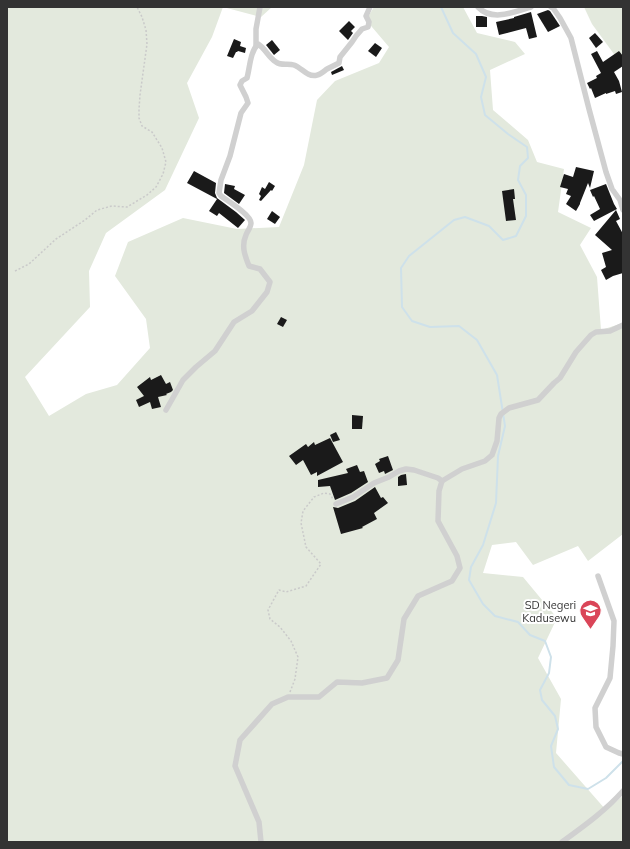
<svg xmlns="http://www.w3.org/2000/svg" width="630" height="849" viewBox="0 0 630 849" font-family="Mulish,sans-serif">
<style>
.green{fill:#e3e9dd}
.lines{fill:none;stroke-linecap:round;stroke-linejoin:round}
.stream{stroke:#cee1ea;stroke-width:2}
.building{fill:#1a1a1a}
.path{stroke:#cacaca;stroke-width:1.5;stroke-dasharray:2 2;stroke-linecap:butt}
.minor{stroke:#d0d0d0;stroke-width:5.5}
.labels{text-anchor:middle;stroke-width:4;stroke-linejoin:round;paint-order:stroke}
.poi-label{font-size:11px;fill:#333;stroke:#fff;text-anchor:end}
</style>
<rect width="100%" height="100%" fill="#fff"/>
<g class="green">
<path d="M7,7H272L261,17L223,7L212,37L187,83L199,118L165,190L106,233L89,271L90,307L25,377L49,416L86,394L117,385L150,348L146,319L115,276L128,242L183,218L237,229L279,227L304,165L317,100L335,81L379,63L389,47L366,20L374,7H463L477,33L515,42L525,54L490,70L493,110L528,140L537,162L564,169L558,212L591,228L580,245L597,277L601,330L623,323V534L588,561L578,546L533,565L516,542L492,545L483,573L523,577L557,618L538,658L561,699L556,753L606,810L623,796V842H7Z"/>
<path d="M584,7H623V64L622,65L592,24Z"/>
</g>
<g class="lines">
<path class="stream" d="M441,7L453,33L476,54L486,77L481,97L485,115L508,134L527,147L528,158L520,166L518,180L526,195V216L516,236L503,240L489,226L465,217L454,220L409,256L401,268L402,307L412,321L430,327L459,326L477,340L497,375L505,426L498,456L496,503L483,545L471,567L469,580L483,604L495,616L518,622L530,635L545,641L551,657L549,673L540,690L542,700L555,716L558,729L551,746L554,767L569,785L588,789L606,778L623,761"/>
</g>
<g class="building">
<path d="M548,10L550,11L560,26L548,32L537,14Z"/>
<path d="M531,12L537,37L529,39L526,28L499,35L496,22L514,18V17Z"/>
<path d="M476,16H482L487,17V27H476Z"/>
<path d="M349,21L355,27L351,31L353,33L348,40L339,31Z"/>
<path d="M595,33L603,42L596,48L589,38Z"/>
<path d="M234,39L241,42L240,46L246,48L245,53L238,51L237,52H236L233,58L227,56Z"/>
<path d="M272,40L280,50L274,55L266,45Z"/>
<path d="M375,43L382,48L376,57L368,51Z"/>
<path d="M597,51L603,62L619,51L623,56V66L614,72L619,81L622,92L616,94L615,91L606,94V93L595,98L591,88L590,89L587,83L597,78L596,76L601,73L591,54Z"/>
<path d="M342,66L344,70L332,75L331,72Z"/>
<path d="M576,167L594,171L590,188L588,183L580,203V204L576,211L566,204L571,196L566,194L568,189L560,187L564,174L573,177Z"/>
<path d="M194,171L216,183L215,193L217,198L236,212L245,220L238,228L219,213L217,216L209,211L217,199L187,183Z"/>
<path d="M269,182L275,186L272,191L271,190L261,201L259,200L261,196L259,194L262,187L265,189Z"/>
<path d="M225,184L235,186L234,189L245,195L239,204L224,193Z"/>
<path d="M606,184L614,204L617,209L594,221L590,215L600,209L594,196L593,197L590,190Z"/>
<path d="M514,189L515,199H513L516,220L506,221L502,191Z"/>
<path d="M616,210L620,219L616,221L623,234V273L613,276L606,280L601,270L606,267L602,253L612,250L595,235Z"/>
<path d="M272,211L280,217L275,224L267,219Z"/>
<path d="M281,317L287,320L283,327L277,324Z"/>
<path d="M161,375L166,384L170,382L173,390L171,392L166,394L167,395L158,397L161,407L152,409L150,402L139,407L136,400L144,396L137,387L150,377L151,380Z"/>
<path d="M352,415L363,416L362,429H352Z"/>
<path d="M336,432L340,440L333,442L330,435Z"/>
<path d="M330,438L343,462L317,476V472L311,475L303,460L296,465L289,456L306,444L308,447L314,442L315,445Z"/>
<path d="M388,456L393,470L385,474L384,471L379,473L375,464L380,461L379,459Z"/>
<path d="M357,465L360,472L364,471L368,482L351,493L335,500L330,486L318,487V480L348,473L346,469Z"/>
<path d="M406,474L407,485L398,486V477L401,475Z"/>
<path d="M375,487L381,498L383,497L388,503L374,513L377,519L362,527L363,528L341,534L333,507L338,508L355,501Z"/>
</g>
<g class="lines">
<g class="path">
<path d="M15,271L29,264L56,239L85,220L97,210L112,206L127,207L147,195L156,187L163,174L166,162L162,148L152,132L142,126L139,118V109L140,95L147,44L146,30L142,17L137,7"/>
<path d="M290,692L295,679L298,657L291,641L280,627L270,619L268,610L279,590L286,592L306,586L321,564L306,547L301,523L303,511L314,497L324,493L330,494L333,499"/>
</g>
<g class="minor">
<path d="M478,7C492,22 514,12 531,7"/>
<path d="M551,7L553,8L560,18L571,38L589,109L606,172L612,189L620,200L623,210"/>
<path d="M256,45V29L260,7"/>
<path d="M166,410L183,380L196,367L215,351L234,322L252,311L267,292L270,282L260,269L249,266C245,256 241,246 246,235C247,232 251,227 251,223C251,215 228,201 221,196L219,193L221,180L230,156L241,113L248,103L246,97L240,85L242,81L247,78C250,67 250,52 258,44C265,48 268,57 276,62C281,66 288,63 294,65C299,67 303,71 308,74C316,78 320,74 327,69C331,67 335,65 339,63L340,57L352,42L356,36L362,29L368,27L369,22L366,16L370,7"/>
<path d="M336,504L353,497L374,483L389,477L399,471L406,469L414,470L438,478L442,481L462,469L485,461L492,455L497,441L499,418L501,414L509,408L538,400L554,383L560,378L576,352L591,335L596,332L610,331L623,325"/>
<path d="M598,576L614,621L613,646L610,678L595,708L596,727L606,747L619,753L623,754"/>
<path d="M261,842L259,822L235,766L240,740L272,704L288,697H319L337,682L362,683L387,678L398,660L404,619L418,596L452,581L460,568L457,556L438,521L439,491L442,481"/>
<path d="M562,842C584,826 605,811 623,791"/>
</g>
</g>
<defs>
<symbol id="school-pin" viewBox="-11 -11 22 30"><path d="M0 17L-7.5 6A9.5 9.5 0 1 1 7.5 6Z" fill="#da4558" stroke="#fff"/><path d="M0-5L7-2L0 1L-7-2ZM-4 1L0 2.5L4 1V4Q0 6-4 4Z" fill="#fff"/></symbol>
</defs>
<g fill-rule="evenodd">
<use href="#school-pin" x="578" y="598" width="25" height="34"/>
</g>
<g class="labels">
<g class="poi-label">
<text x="576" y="609">SD Negeri<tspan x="576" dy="13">Kadusewu</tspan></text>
</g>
</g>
<rect width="630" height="849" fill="none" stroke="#333333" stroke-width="16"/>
</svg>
